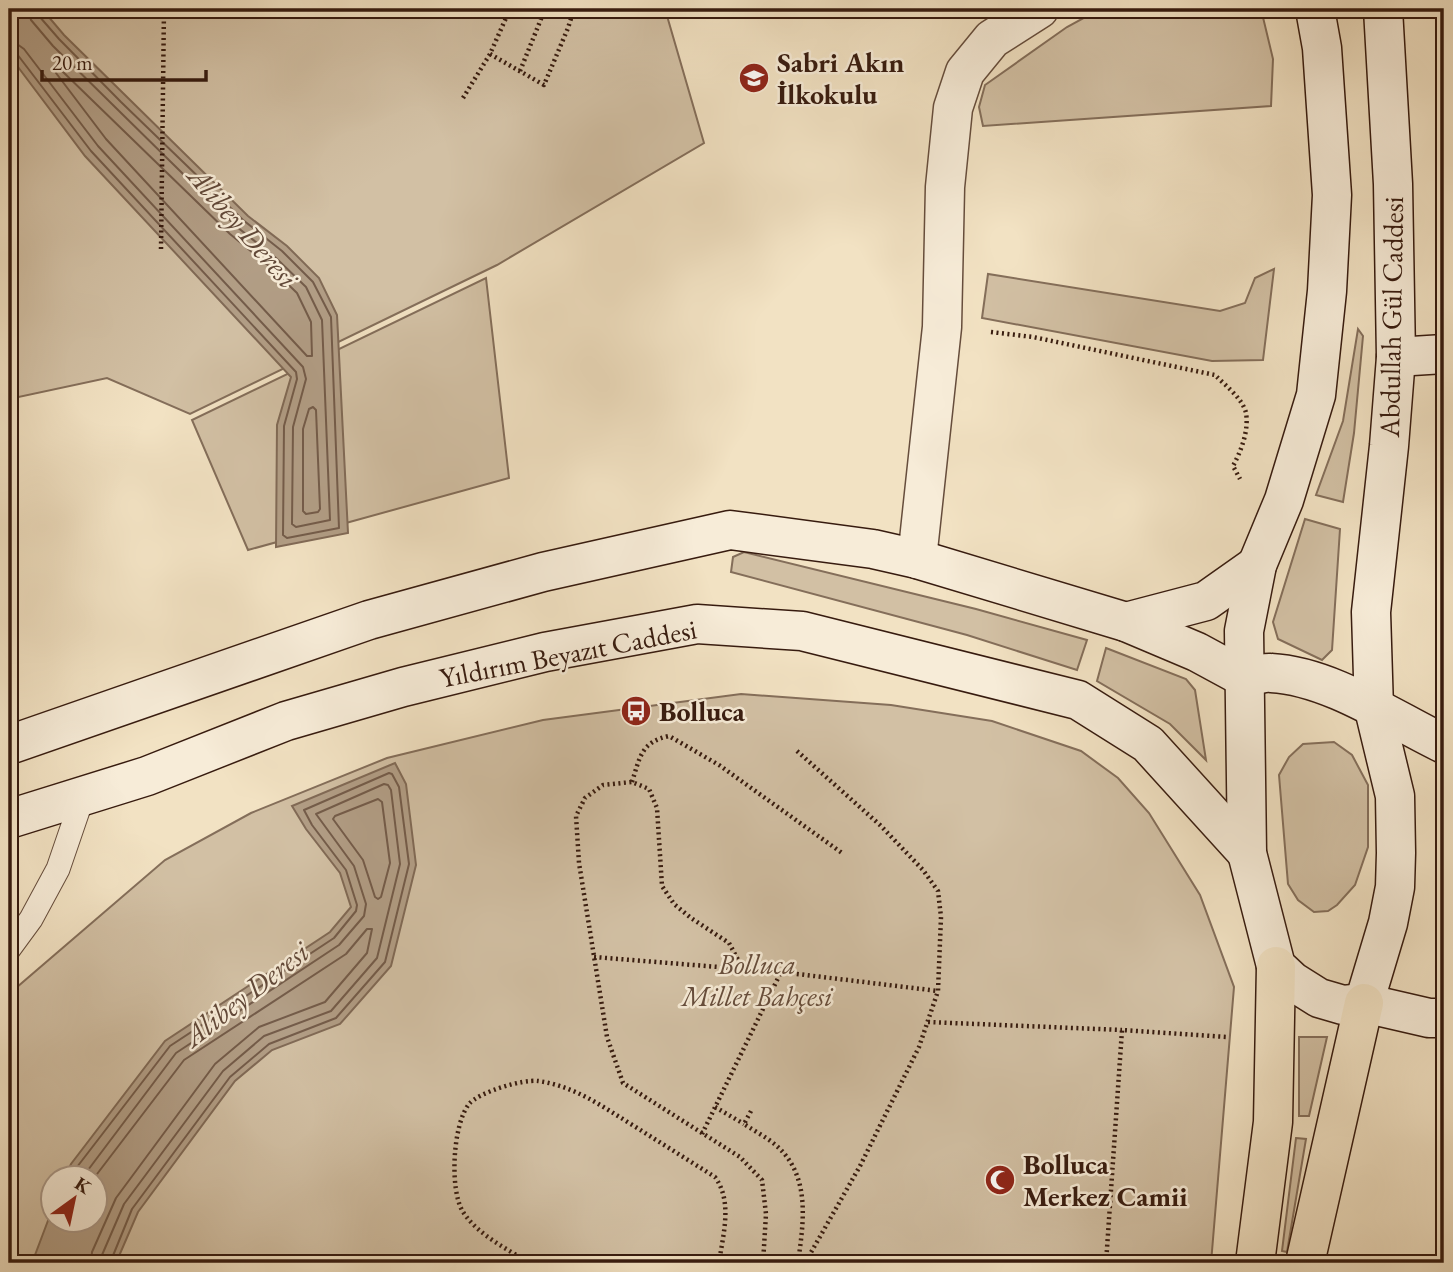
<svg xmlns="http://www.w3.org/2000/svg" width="1453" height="1272" viewBox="0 0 1453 1272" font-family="'EB Garamond',serif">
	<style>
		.green { fill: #d2c0a4; stroke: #846e5a; stroke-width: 2; fill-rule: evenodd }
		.water { fill: #b29e86; stroke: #816a56; stroke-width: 2 }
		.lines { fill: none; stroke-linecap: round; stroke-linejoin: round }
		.shore { stroke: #745c4a; stroke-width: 2 }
		.lane-casing { stroke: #664d3c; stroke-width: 25 }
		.street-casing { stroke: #664d3c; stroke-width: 41 }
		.secondary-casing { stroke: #371b0f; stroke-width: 41 }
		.primary-casing { stroke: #371b0f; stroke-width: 41 }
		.path { stroke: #371b0f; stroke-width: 4.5; stroke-dasharray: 2 3.5; stroke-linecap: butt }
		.lane { stroke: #f7ecd8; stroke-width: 23 }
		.street { stroke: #f7ecd8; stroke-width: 38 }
		.secondary { stroke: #f7ecd8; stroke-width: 38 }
		.primary { stroke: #f2e2c3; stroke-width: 38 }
		.labels { text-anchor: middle; stroke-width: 5; stroke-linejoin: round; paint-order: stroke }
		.poi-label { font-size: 28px; font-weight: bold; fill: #371b0f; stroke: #f7ecd8; text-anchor: start }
		.street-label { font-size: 28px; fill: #371b0f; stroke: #f7ecd8 }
		.park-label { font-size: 28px; font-style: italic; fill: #664d3c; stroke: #f7ecd8 }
		.water-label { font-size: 30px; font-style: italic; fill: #624939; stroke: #f7ecd8 }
	</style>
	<rect width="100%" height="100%" fill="#f2e2c3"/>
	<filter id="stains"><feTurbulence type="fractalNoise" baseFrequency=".00286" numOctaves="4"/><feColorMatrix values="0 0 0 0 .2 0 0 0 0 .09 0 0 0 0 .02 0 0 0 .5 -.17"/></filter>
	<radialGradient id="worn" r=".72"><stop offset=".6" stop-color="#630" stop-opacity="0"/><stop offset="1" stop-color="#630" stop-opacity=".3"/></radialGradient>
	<g class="green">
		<polygon points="9,9 665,9 704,143 497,265 190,414 107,378 14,398 9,395"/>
		<polygon points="1100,9 1261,9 1273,59 1271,106 983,126 979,107 985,85 1067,27"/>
		<polygon points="1274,269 1263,360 1212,361 982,318 988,274 1220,311 1245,303 1255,278"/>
		<polygon points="486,278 509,478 248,550 192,420"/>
		<polygon points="1358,329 1363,336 1354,433 1343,502 1316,495 1343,421"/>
		<polygon points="1305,519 1340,529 1332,650 1322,660 1278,639 1273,622"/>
		<polygon points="744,552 976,609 1087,640 1077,670 967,635 731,572 733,557"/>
		<polygon points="1106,648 1186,679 1195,690 1206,760 1170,724 1097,681"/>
		<path d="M 741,694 L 891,705 L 992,721 L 1081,751 L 1118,778 L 1149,813 L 1200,895 L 1234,987 L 1211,1263 L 9,1263 L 9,994 L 165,860 L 251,813 L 387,758 L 543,720 ZM 52,1178 L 94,1178 L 94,1220 L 52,1220 Z"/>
		<polygon points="1334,742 1352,755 1368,785 1368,847 1355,885 1337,905 1328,911 1314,912 1298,900 1288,884 1279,775 1289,757 1303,744"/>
		<polygon points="1299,1037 1327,1037 1309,1116 1299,1116"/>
		<polygon points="1296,1138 1306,1139 1287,1252 1282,1251"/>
	</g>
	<g class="water">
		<polygon points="9,9 42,9 64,35 248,216 287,246 319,278 337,315 348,533 276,547 277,425 291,377 85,156 9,55"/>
		<polygon points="395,763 406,784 416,865 391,966 340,1024 272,1050 235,1081 138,1212 116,1263 32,1263 52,1210 52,1220 94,1220 94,1178 65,1177 71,1164 165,1041 330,932 351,907 340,873 306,829 292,806"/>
	</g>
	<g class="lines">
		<g class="shore">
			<polyline points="9,42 17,44 24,49 98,146 303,367 306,379 293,427 292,524 296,527 330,520 322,320 306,287 276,258 237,227 53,46 31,20 28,9"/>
			<polyline points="9,51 17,54 91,151 296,372 297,379 284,426 283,535 287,538 339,528 331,317 313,282 282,251 243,220 121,102 59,39 39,16 37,9"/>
			<polygon points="59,68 230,234 269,266 297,293 311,322 312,356 307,356 106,139 56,73 56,70"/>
			<polygon points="313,407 316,410 320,509 318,512 306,514 303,511 303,429 309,409"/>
			<polygon points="378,799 382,802 390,863 381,897 378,899 375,897 363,860 333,819 335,816"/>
			<polyline points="73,1178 77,1167 170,1046 334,938 356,911 357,905 346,870 312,825 304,810 389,773 392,774 399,787 409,864 385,962 336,1018 269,1044 230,1077 132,1209 110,1263"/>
			<polyline points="82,1178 176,1053 339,945 364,916 366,904 354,866 316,814 384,784 388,785 391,790 400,864 377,958 331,1011 264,1036 223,1071 124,1204 102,1255 101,1263"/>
			<polyline points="91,1263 92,1252 116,1198 215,1064 259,1027 325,1002 367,953 372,929 367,929 346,954 184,1060 94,1178"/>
		</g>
		<g class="lane-casing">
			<polyline id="lane" points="9,949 31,919 58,869 83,796"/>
		</g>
		<g class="street-casing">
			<polyline id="street" points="917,559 942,327 945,187 953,108 965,72 992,39 1039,9"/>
		</g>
		<g class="secondary-casing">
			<g id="secondary">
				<polyline points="1315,9 1322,48 1332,195 1327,291 1316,395 1284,500 1257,565 1244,631 1247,853 1276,966 1292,981 1319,998 1343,1005 1364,1003 1429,1018 1444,1018"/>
				<polyline points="1396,357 1444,354"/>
				<polyline points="1126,622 1206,601 1257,565"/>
				<path d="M 9,745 L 369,620 L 543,572 L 730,530 L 873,549 L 917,559 L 1126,622 L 1197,652 L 1245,678 C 1253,676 1263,672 1271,673 C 1330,676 1392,719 1444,744"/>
				<polyline points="9,819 147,776 286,721 403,687 545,652 697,624 802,631 1078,700 1148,744 1247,853"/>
				<polyline points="1364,1003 1388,923 1395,887 1396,853 1395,796 1374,709 1371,612 1389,446 1396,357 1393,184 1383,9"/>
			</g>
		</g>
		<g class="primary-casing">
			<g id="primary">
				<polyline points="1255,1263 1273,1122 1276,966"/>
				<polyline points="1305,1263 1364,1003"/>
			</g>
		</g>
		<g class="path">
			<polyline points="490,54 544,85 568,28 574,9"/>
			<polyline points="520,71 541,19 542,9"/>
			<polyline points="463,98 490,54 510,9"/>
			<polyline points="161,249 164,9"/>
			<path d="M 991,332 L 1033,337 L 1215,375 C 1225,385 1243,399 1246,413 C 1249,431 1241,451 1233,466 L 1240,479"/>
			<polyline points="797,751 880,825 923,870 938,891 941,917 938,991 919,1047 860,1166 805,1263"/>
			<path d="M 632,782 C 640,757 641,742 669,736 L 719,765 L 842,853"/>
			<polyline points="594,957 781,972 938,991"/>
			<polyline points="743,969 729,943 691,918 674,904 662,886 657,808 649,789 632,782 603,785 585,798 576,816 579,863 607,1037 623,1083 740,1157 762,1180 766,1214 763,1263"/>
			<polyline points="1438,970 1444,940"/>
			<polyline points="928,1022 1122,1030"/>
			<polyline points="715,1107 744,1124"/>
			<path d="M 751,1111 L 744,1124 C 756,1132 770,1139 780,1149 C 811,1180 803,1225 798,1263"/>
			<polyline points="702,1134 781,972"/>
			<path d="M 530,1263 C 507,1249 478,1235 463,1212 C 449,1189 453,1124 469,1104 C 479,1092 523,1079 538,1081 C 575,1086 603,1107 634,1126 C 661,1143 688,1160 715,1177 C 733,1202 723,1234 719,1263"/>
			<polyline points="1106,1263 1122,1030 1227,1037"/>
		</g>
		<use href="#lane" class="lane"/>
		<use href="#street" class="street"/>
		<use href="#secondary" class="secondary"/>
		<use href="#primary" class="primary"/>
	</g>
	<defs>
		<g id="school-disc" transform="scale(1.575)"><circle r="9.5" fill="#8f2418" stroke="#f7ecd8"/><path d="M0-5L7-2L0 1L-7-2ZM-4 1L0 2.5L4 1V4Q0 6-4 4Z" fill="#fff"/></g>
		<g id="bus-disc" transform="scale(1.575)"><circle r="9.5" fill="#8f2418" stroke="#f7ecd8"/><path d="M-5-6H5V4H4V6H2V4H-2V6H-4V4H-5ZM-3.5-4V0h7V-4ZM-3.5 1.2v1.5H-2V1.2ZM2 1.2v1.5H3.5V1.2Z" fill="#fff"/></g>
		<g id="mosque-disc" transform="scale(1.575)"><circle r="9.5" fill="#8f2418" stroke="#f7ecd8"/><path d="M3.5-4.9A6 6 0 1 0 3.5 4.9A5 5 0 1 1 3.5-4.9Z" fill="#fff"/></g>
	</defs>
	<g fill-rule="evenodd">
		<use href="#school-disc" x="754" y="78"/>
		<use href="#bus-disc" x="636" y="711"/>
		<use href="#mosque-disc" x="1000" y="1180"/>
	</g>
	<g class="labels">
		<g class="poi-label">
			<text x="777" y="72">Sabri Akın<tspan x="777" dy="32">İlkokulu</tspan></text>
			<text x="659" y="721">Bolluca</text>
			<text x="1023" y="1174">Bolluca<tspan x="1023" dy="32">Merkez Camii</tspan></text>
		</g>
		<g class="street-label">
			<text transform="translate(1391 317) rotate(-89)" y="10">Abdullah Gül Caddesi</text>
			<text transform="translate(568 653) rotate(-11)" y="10">Yıldırım Beyazıt Caddesi</text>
		</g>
		<g class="park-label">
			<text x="757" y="974">Bolluca<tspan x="757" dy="32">Millet Bahçesi</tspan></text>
		</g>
		<g class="water-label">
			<text transform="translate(243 227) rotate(49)" y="10">Alibey Deresi</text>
			<text transform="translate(246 994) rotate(-38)" y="10">Alibey Deresi</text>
		</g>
	</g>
	<rect width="1453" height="1272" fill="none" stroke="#f2e2c3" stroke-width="35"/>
	<rect x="10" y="10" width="1432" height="1251" fill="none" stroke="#371b0f" stroke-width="3.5"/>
	<rect x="18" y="18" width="1418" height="1237" fill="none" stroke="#371b0f" stroke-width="2"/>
	<g transform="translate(74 1199) rotate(33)"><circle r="33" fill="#f7ecd8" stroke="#aa9888" stroke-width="2"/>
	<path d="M0-5L12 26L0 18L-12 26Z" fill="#8f2418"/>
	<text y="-10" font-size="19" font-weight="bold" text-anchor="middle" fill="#371b0f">K</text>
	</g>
	<path d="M42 70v10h164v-10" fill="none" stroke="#371b0f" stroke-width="3.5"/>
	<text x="52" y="70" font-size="21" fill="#371b0f" stroke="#f7ecd8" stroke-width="5" paint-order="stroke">20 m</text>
	<rect width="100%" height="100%" filter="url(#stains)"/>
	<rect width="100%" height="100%" fill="url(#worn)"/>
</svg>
